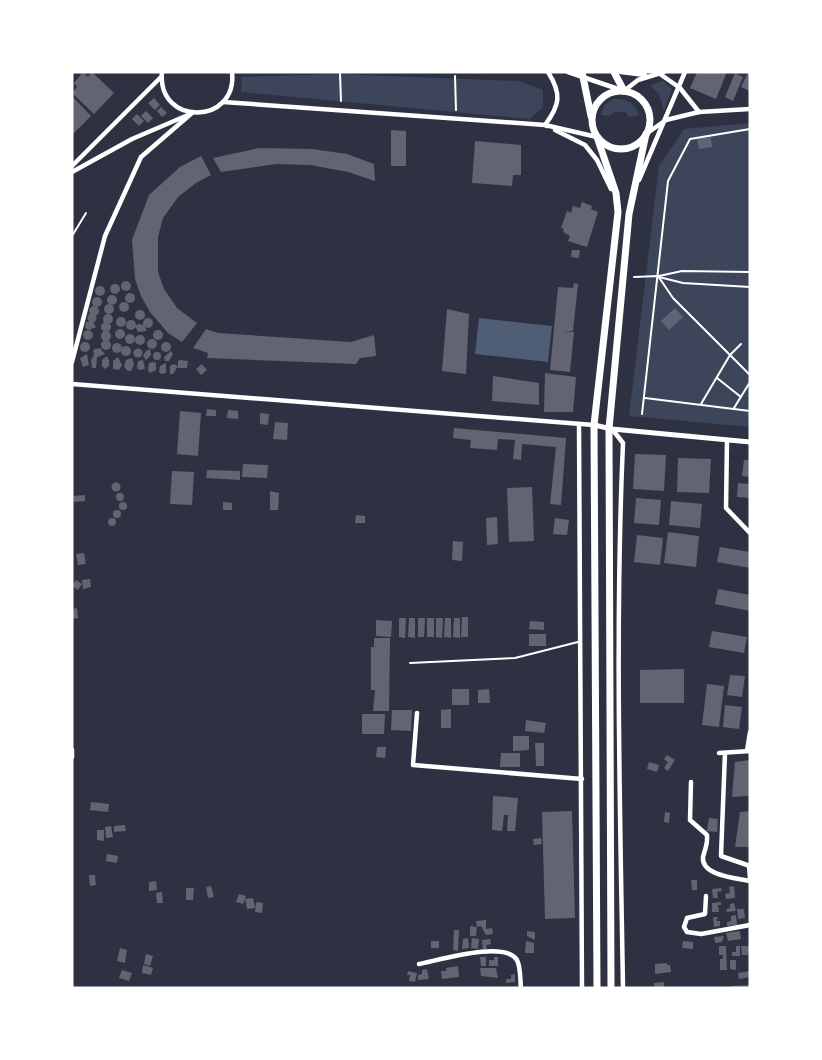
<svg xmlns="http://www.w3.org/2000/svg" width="822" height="1060" viewBox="0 0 822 1060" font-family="'DejaVu Sans',sans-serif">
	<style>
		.green { fill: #3c4559 }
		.water { fill: #4f5d75 }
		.building { fill: #626471 }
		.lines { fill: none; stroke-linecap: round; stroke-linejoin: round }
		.path { stroke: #fff; stroke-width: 2 }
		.service { stroke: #fff; stroke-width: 2 }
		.minor { stroke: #fff; stroke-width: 4.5 }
		.tertiary { stroke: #fff; stroke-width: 5 }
		.primary { stroke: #fff; stroke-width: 7 }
	</style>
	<rect width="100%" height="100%" fill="#2d3142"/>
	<g class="green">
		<polygon points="337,74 519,81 543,90 543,107 530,119 241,92 242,77"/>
		<polygon points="663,81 672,89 664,111 659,94 650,85"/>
		<path d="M 613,99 C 626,99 634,101 639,115 L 629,117 L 625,112 L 614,112 L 609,116 L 601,115 L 604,106 Z"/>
		<polygon points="750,123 750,427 629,416 659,166 684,129"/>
	</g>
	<polygon class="water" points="479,318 552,326 548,362 475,354"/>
	<g class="building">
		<polygon points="83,72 88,77 92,72 114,93 94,114 72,93 77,87 74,83"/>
		<polygon points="697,72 727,72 716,99 690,88"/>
		<polygon points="748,72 750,72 750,91 741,87"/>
		<polygon points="735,73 743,77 733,101 725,97"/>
		<polygon points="72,96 91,116 72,135"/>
		<polygon points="154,98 160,105 155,110 148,103"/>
		<polygon points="161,107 167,113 162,117 157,111"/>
		<polygon points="146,111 153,118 148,123 141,116"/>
		<polygon points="137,114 144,121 139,126 132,119"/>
		<polygon points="391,130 406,131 406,166 391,166"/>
		<polygon points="711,137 712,147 699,149 697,139"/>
		<polygon points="475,141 521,145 521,175 513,175 512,186 472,183"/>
		<polygon points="259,148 312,149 347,154 374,164 375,181 348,172 310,165 276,164 221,172 213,158"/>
		<polygon points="201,156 211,175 196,183 178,197 163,218 158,237 158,272 164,289 177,308 197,323 182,342 168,333 150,312 141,296 135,279 132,240 149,195 180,167"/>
		<polygon points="582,202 592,206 591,209 598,212 587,247 568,241 570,236 563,232 564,229 561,228 567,211 571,213 573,206 580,208"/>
		<polygon points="572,250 580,250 579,258 571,257"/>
		<circle cx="126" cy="286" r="5"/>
		<polygon points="574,283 578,284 573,331 562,331 574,332 570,372 550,370 558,287 573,288"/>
		<circle cx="115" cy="289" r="5"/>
		<circle cx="100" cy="291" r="5"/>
		<circle cx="130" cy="298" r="5"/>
		<circle cx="112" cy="300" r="5"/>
		<circle cx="97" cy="302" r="5"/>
		<circle cx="124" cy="307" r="5"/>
		<circle cx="109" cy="309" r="5"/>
		<circle cx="94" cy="311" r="5"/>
		<polygon points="675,308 683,317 669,330 661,321"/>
		<polygon points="447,309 469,314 466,374 442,371"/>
		<circle cx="140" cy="315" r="5"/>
		<circle cx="92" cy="318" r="4.5"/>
		<circle cx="108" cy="319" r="5"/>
		<circle cx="121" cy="322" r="5"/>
		<circle cx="148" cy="323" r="5"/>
		<circle cx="131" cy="325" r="5"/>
		<polygon points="86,322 93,322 96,327 89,330 85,328"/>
		<circle cx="106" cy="327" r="5"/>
		<polygon points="138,324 144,325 147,331 138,332 135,326"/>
		<polygon points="206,329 218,333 351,342 374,335 376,356 360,358 356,364 207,358 208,353 193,348"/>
		<circle cx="120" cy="334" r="5"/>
		<circle cx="88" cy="335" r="5"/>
		<circle cx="158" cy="335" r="5"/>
		<circle cx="106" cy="336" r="5"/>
		<circle cx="130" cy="339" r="5"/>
		<circle cx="140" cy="340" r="5"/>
		<circle cx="152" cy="344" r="5"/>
		<circle cx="106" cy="345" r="5"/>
		<circle cx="85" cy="347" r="5"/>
		<circle cx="166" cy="347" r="5"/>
		<circle cx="117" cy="348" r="5"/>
		<circle cx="126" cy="351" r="5"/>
		<polygon points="100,348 105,354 97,357 96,368 92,368 91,360 94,355 93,351 95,349"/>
		<circle cx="138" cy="353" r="4.5"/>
		<polygon points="150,349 151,355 146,360 143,356 146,351"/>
		<polygon points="171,351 173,354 169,361 165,361 164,357"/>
		<circle cx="157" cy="356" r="4"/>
		<polygon points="87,354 89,365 83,367 80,358"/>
		<polygon points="107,356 109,361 109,366 105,369 102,366 102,360"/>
		<polygon points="118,357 122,365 119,370 113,369 113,361"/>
		<polygon points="132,358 134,364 131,371 128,371 124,367 126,360"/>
		<polygon points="143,360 145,369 139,370 137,368 138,361"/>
		<polygon points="180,360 188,361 187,368 178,368 178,361"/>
		<polygon points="153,362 156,363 156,370 150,373 148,370 149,363"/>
		<polygon points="166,363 166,373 161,374 159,372 160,366"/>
		<polygon points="174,364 178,366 173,374 170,374 170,366"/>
		<polygon points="202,364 207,370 201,375 196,369"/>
		<polygon points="545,373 576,377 573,412 544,412"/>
		<polygon points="493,376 539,383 539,405 492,401"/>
		<polygon points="207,409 216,410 216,416 206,416"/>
		<polygon points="228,410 238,411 238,419 227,418"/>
		<polygon points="180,411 201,413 198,456 177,454"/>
		<polygon points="260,413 269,414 268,425 260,424"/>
		<polygon points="275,422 288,423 287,440 273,439"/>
		<polygon points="454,428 566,438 561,505 550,504 556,447 522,444 521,460 513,459 515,440 498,439 497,450 470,448 471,440 453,438"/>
		<polygon points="635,454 666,455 664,491 633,489"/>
		<polygon points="678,458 711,459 709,493 677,492"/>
		<polygon points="744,460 750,460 750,477 742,476"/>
		<polygon points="243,464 268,465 267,478 242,477"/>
		<polygon points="207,470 240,471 240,480 206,478"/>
		<polygon points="172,471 194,472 192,505 170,504"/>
		<circle cx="116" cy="487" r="4.5"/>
		<polygon points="738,483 750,484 750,498 737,497"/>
		<polygon points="532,487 534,541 509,542 507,488"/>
		<polygon points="270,491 279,493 278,510 270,510"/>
		<circle cx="120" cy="497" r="4"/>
		<polygon points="85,495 85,501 74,502 73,496"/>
		<polygon points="636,498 661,500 659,525 634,523"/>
		<polygon points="671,501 702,504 700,528 669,525"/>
		<circle cx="123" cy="506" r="4"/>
		<polygon points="223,502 232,503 232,510 223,510"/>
		<circle cx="117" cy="514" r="4"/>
		<polygon points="356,515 365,516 365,523 355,523"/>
		<polygon points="497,517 498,544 487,545 486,518"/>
		<circle cx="112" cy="522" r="4"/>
		<polygon points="555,518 569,520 567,535 553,534"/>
		<polygon points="668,532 699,536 696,567 664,563"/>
		<polygon points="637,535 663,538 660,565 634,562"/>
		<polygon points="453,541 463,542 462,561 452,560"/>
		<polygon points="720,547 750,552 750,568 717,562"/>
		<polygon points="84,553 86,564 78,565 76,554"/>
		<polygon points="90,579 91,587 83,589 82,580"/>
		<polygon points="76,580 82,584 78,590 72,586"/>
		<polygon points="718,589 750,595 750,611 715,604"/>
		<polygon points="77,608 78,618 72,619 72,609"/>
		<polygon points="462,617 468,617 468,637 461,637"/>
		<polygon points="399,618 406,618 405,638 399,637"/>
		<polygon points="409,618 415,618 415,638 408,637"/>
		<polygon points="418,618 425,618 424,637 418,637"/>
		<rect x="427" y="618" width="7" height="19"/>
		<polygon points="436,618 443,618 442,638 436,637"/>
		<polygon points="445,618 451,618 451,638 444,637"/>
		<polygon points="454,618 460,618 460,638 453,637"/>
		<polygon points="376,620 392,621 391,637 376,636"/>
		<polygon points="530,621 544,622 544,630 529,629"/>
		<polygon points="712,631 747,637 744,653 709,647"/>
		<rect x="529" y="634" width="17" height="12"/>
		<polygon points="374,638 390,638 389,711 373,711 375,690 371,690 371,647 374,647"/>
		<polygon points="684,669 684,703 640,703 640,670"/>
		<polygon points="730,675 745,676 742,697 727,695"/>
		<polygon points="707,684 724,686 719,727 702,725"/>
		<rect x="452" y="689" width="17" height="16"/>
		<polygon points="489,689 490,703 478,703 478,690"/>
		<polygon points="725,705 742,707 739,729 723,727"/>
		<polygon points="451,709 451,728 441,728 441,710"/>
		<polygon points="392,710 412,710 411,731 391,730"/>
		<polygon points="362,714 385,714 384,734 362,734"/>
		<polygon points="526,720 546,723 544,733 525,731"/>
		<polygon points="513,736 529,736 529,750 513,751"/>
		<polygon points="535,743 544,743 544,766 536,766"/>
		<polygon points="377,747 386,747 385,758 376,757"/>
		<polygon points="501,753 520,753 520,767 500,767"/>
		<polygon points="667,755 675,760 668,771 664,768 668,762 664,759"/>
		<polygon points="750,760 750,796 732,797 735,762"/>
		<polygon points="649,762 659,765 657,772 647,769"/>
		<polygon points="493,796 518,798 515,831 507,831 508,815 504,815 502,831 492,830"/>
		<polygon points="91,802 109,804 108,812 90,810"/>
		<polygon points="572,811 575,918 545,919 542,812"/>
		<polygon points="750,811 750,847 735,847 740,812"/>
		<polygon points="665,812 670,813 669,823 664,822"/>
		<polygon points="709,818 718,819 717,832 707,831"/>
		<polygon points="125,825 126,831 114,832 114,826"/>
		<polygon points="111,826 113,837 106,838 105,827"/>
		<polygon points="97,830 104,830 104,841 97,840"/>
		<polygon points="541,838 542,844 534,845 533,839"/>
		<polygon points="107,854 118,856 117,863 106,861"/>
		<polygon points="89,875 95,875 96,885 90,886"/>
		<polygon points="691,880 697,880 697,890 692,890"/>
		<polygon points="156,881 157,890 149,891 149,882"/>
		<polygon points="211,886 214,897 208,898 206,887"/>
		<polygon points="734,886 735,898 726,899 725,894 730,893 729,887"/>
		<polygon points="186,888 194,888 193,900 186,900"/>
		<polygon points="721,888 722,891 717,892 718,898 713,898 712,889"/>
		<polygon points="162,892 163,903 157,903 156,893"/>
		<polygon points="239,894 246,896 245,899 253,898 255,908 247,909 245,899 243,904 236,902"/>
		<polygon points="256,902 263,903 262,913 255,912"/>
		<polygon points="721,902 721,905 718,905 719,912 712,912 712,903"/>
		<polygon points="734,903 736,911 727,912 726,909 730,908 730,904"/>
		<polygon points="737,909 744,909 745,918 738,919"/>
		<polygon points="736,915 737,925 727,926 727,922 731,921 731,916"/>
		<polygon points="713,917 718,917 716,921 720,921 720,926 714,927"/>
		<polygon points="486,920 486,929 492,928 493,934 486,935 481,926 477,927 476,921"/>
		<polygon points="470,926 477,927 476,936 470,936"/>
		<polygon points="454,930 459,930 458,951 453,950"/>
		<polygon points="527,931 535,932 535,940 527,936"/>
		<polygon points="740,931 741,939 728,941 726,933"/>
		<polygon points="724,936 722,942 715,943 714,937"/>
		<polygon points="468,938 469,948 462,949 463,939"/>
		<polygon points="472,938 479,939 478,949 471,948"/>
		<polygon points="490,939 491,944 486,945 487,949 483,949 482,940"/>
		<rect x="431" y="941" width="8" height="7"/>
		<polygon points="526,941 534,943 534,953 525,953"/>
		<polygon points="683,941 693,942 693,949 682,948"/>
		<polygon points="719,946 726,946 727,970 720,970 720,959 723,959 723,955 719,955"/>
		<polygon points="736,946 740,946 740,956 732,956 732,952 736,952"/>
		<polygon points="741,946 750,946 748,955 742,955"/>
		<polygon points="120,948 127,950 125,963 117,961"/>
		<polygon points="146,954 153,956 150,966 144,964"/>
		<polygon points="480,957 486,957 486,966 481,966"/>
		<polygon points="494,957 498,957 498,966 489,966 489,960 494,960"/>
		<polygon points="730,960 736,960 736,970 730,969"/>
		<polygon points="667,963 667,965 670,965 671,972 655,974 655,964"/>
		<polygon points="143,965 153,968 151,975 142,973"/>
		<polygon points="458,966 459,977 442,979 441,971 446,971 446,968"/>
		<polygon points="480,968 496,968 498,978 481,976"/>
		<polygon points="427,969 429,979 418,980 418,975 422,974 422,970"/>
		<polygon points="122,970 132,973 129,981 119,978"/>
		<polygon points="408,971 417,973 415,982 409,981 410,975 407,975"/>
		<polygon points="750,971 750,977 739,979 738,973"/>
		<polygon points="515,974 515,982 506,983 506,979 511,979 511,975"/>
		<polygon points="664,982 664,988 654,988 654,983"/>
		<polygon points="750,985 750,988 732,988 731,986"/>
	</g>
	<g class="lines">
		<g class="path">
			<polyline points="340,74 341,101"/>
			<polyline points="455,76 456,110"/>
			<polyline points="72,236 86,213"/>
			<polyline points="659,276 682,271 750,272"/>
			<polyline points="634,277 658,276 673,298 750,375"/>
			<polyline points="659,277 683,283 750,287"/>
			<polyline points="717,378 741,397"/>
			<polyline points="645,398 750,411"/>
			<polyline points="701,404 730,355 741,344"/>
			<polyline points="734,408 750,382"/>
			<polyline points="642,414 668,181 690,139 750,129"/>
		</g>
		<polyline class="service" points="410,663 515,658 578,642"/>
		<g class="minor">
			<path d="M 162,72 C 157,127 238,125 232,72"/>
			<polyline points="568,72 624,91 638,80 664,72"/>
			<polyline points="621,72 645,75"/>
			<polyline points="660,74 680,88 699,112"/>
			<polyline points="223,102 545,125 597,137"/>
			<path d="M 547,126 L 545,125 C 560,105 562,94 548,72"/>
			<polyline points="555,130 585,145 597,160 611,189"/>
			<polyline points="646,134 666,120 699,112 750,109"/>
			<polyline points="72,166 161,77"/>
			<polyline points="72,172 132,139 188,115"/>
			<polyline points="639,180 685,72"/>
			<polyline points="72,362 105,236 141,157 192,113"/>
			<polyline points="72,384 594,425"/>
			<polyline points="579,424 582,988"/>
			<path d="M 612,429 L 623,443 C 615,624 620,807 623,988"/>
			<polyline points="727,440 726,508 750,533"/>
			<polyline points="417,713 413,765 582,779"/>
			<polyline points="72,750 72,757"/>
			<polyline points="747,751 750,732"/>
			<polyline points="719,753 750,751"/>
			<polyline points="725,753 721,856 750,866"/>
			<path d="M 691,782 L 690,820 L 707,835 C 708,844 705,849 703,857 C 701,876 737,878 750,881"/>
			<polyline points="749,865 750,879"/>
			<polyline points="706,896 705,914 687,918 684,927 687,932 701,934 750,925"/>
			<path d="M 419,964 C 440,960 505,940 517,960 C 521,968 520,980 521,988"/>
		</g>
		<polyline class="tertiary" points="594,425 612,429 750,442"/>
		<g class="primary">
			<polyline points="582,72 591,116"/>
			<polyline points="614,72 624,91"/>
			<circle cx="621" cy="120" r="29"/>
			<polyline points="597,137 616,193 618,212 594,425 597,988"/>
			<polyline points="611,988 609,429 629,214 646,134"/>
		</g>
	</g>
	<rect width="822" height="1060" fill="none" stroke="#ffffff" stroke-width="147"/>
</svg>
